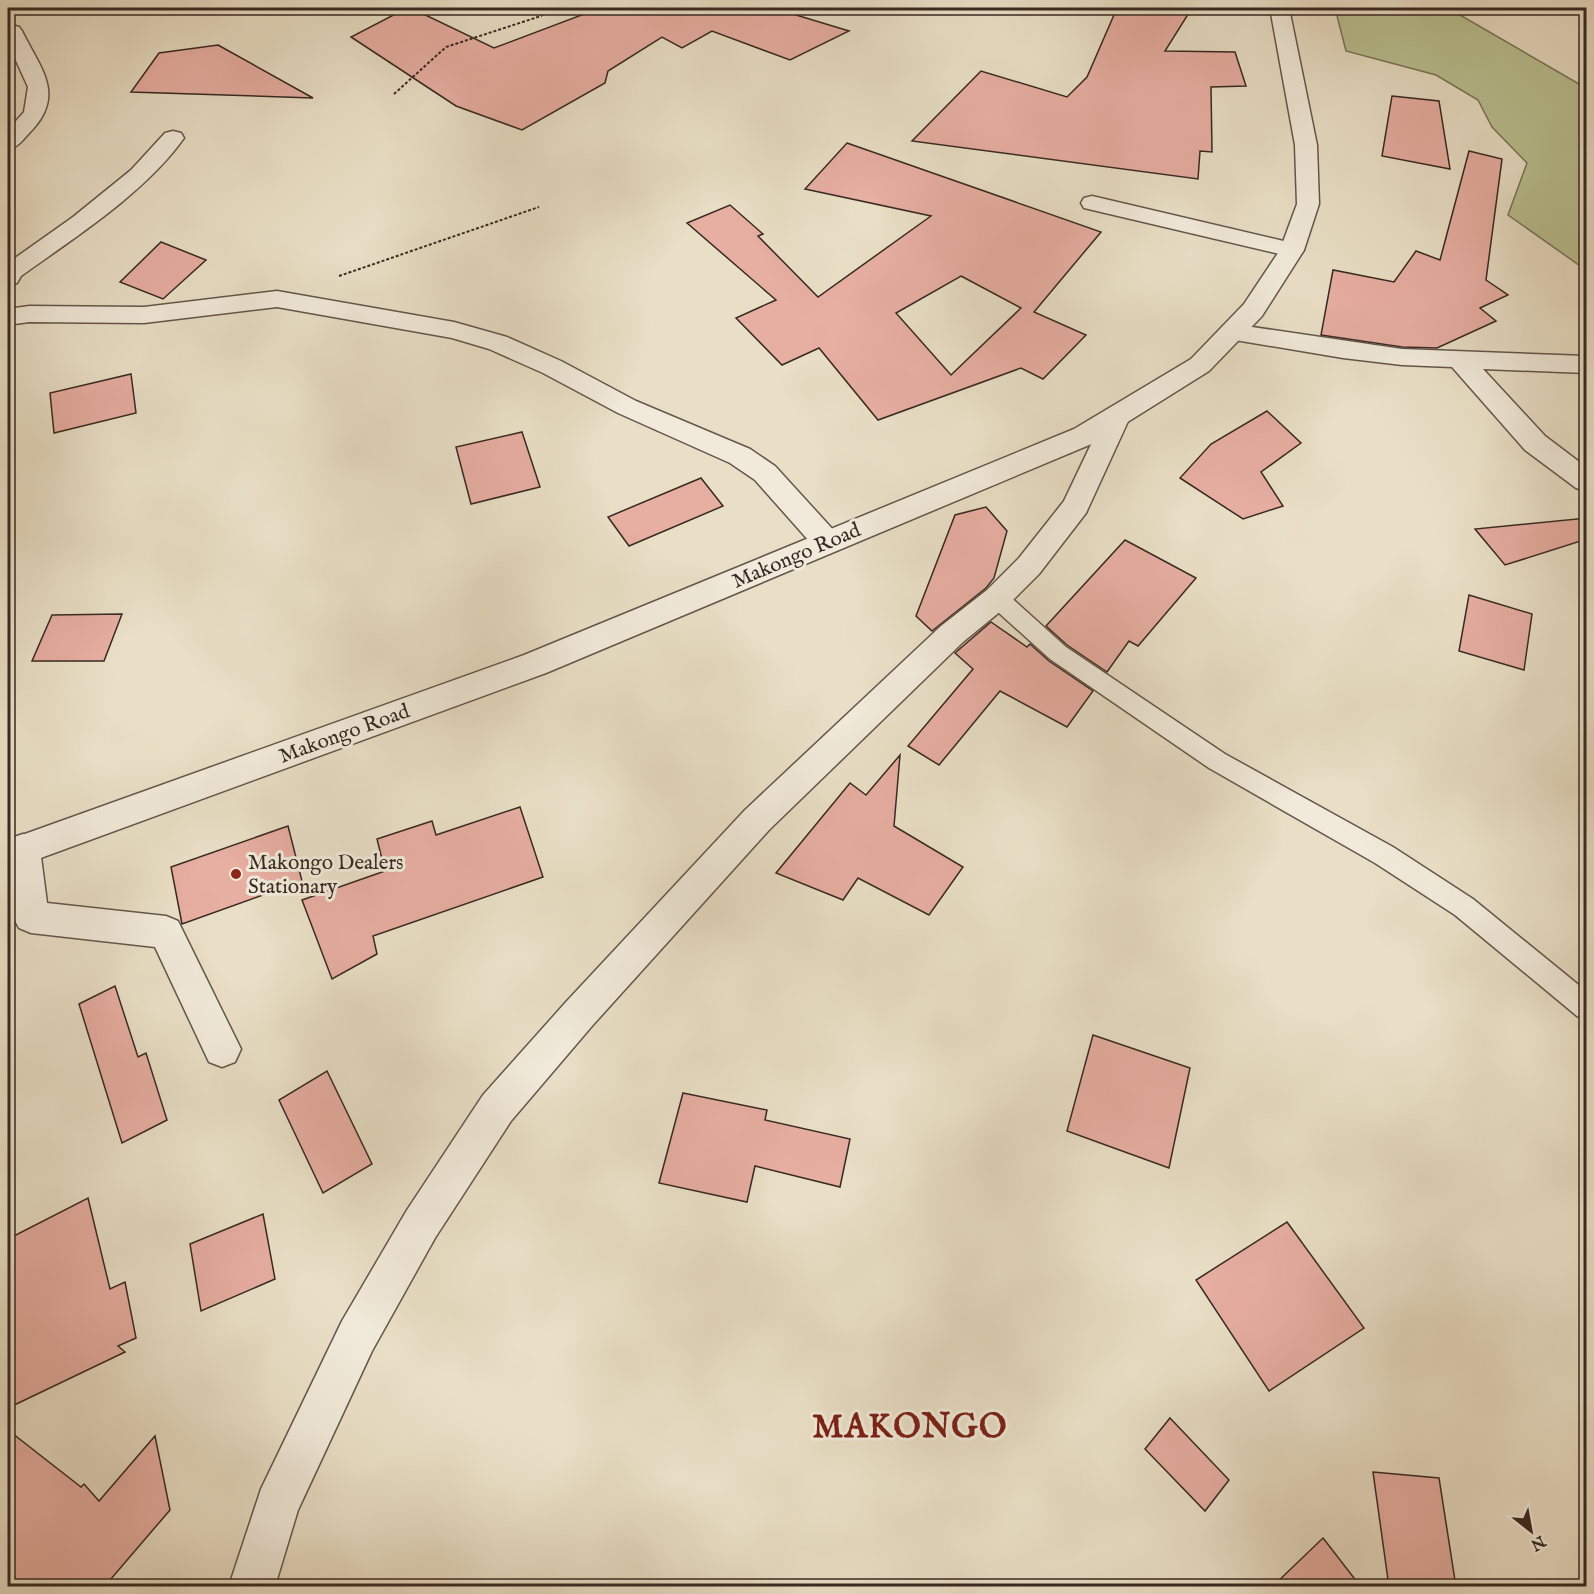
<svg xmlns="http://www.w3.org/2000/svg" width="1594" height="1594" viewBox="0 0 1594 1594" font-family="'IM FELL English',serif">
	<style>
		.green { fill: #bac192; stroke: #78755a; stroke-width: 1.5 }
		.building { fill: #e7aea2; stroke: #372923; stroke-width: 1.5; fill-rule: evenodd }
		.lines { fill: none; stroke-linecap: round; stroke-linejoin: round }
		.service-casing { stroke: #64564c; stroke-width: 3 }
		.minor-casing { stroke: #64564c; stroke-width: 3 }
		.tertiary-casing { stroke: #64564c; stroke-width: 3 }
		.path { stroke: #372923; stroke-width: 2; stroke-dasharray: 3 2; stroke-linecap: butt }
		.service { fill: #f1eada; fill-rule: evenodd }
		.minor { fill: #f1eada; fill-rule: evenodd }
		.tertiary { fill: #f1eada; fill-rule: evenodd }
		.poi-dot { fill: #8f2418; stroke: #f1eada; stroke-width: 2 }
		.labels { text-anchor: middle; stroke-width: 6; stroke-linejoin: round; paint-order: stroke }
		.street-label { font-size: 21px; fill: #372923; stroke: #f1eada }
		.poi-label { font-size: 21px; fill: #372923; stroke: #f1eada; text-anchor: start }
		.near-district-label { font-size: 33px; font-weight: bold; letter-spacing: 1.5px; fill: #7a1f14; stroke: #f1eada }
	</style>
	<rect width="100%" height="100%" fill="#e9dfc6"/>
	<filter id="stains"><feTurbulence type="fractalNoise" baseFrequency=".00333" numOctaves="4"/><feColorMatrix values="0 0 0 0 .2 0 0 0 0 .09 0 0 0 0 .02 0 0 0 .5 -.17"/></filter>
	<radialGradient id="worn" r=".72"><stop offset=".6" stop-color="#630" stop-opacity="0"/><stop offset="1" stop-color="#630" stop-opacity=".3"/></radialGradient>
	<polygon class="green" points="1335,8 1448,8 1586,88 1586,270 1508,215 1527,163 1492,127 1478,100 1436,75 1346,51"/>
	<g class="building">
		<polygon points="600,8 773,8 849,31 790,60 712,31 682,48 662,37 608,71 605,83 522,130 456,106 351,37 405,9 413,9 494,48"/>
		<polygon points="1117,8 1192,8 1165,51 1235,52 1246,86 1211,87 1212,152 1200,151 1198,179 912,141 981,71 1067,97 1087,77"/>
		<polygon points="218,45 313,98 131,92 159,53"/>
		<polygon points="1392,96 1439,101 1450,169 1382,156"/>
		<path d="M 847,143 L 1101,232 L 1034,312 L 1086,335 L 1043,379 L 1021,368 L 878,420 L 819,348 L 782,365 L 736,318 L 776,300 L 687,223 L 730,205 L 763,234 L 758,236 L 818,297 L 931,216 L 805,189 ZM 961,276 L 1021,308 L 951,375 L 896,313 Z"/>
		<polygon points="1469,151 1502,159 1486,280 1508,295 1480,308 1496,321 1437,348 1402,347 1321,335 1333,270 1394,282 1416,251 1440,260"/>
		<polygon points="161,242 206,260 163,299 120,282"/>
		<polygon points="131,374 136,413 54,433 50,393"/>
		<polygon points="1267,411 1301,443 1261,472 1283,506 1243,519 1180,478 1211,444"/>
		<polygon points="522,432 540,487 471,504 456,447"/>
		<polygon points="701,478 723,506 629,546 608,517"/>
		<polygon points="986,507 1007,531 994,578 986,588 932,631 916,616 955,515"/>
		<polygon points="1587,518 1587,539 1505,565 1475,529"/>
		<polygon points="1125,540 1196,578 1138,646 1129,641 1107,672 1067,645 1046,626"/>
		<polygon points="1469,595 1532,614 1524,670 1459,651"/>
		<polygon points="122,614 104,661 32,661 52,615"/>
		<polygon points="991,622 1027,647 1030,644 1049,661 1093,691 1067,727 1000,691 939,765 908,746 973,669 955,653"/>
		<polygon points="900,755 894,826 963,867 929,915 858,878 843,900 776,873 850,783 866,795"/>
		<polygon points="520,807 543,877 373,936 377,954 332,979 302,900 385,871 377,839 432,821 436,835"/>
		<polygon points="288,826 302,881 182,924 171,867"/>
		<polygon points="115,986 138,1057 146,1053 167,1120 122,1143 79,1004"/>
		<polygon points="1093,1035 1190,1068 1169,1168 1067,1131"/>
		<polygon points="327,1071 372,1164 323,1193 279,1100"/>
		<polygon points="683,1093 767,1110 765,1120 850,1139 840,1187 755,1166 747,1202 659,1183"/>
		<polygon points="88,1198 110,1289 125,1282 136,1338 118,1346 125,1352 8,1408 8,1239"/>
		<polygon points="263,1214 275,1279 201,1311 190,1244"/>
		<polygon points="1287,1222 1364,1328 1269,1391 1196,1280"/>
		<polygon points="1170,1418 1229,1480 1205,1511 1145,1449"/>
		<polygon points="8,1430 81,1487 84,1484 99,1501 155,1436 170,1510 104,1587 8,1587"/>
		<polygon points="1373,1472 1439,1478 1456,1587 1389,1587"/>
		<polygon points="1323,1538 1361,1587 1272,1587"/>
	</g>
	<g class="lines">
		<g class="service-casing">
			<polygon id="service" points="997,590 1005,592 1066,647 1225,754 1393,847 1473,899 1586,991 1586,1019 1577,1016 1455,915 1375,863 1209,768 1050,659 989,604 986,598 989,592"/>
		</g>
		<g class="minor-casing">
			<g id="minor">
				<path d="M 12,25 L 19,27 L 22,31 C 40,68 65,93 33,129 C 25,137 19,147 8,150 L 8,130 L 24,112 L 28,87 L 8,43 L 8,26 Z"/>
				<path d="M 173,131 L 181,133 L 184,138 C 146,192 74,238 21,276 L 17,283 L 8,285 L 8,263 L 73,217 L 131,170 L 165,133 Z"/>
				<polygon points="1092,196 1292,243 1300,245 1304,250 1300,255 1292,257 1084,208 1081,203 1084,198"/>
				<polygon points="277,291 454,322 507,337 561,361 636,401 750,449 775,466 837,534 841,542 837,550 827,553 817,550 755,480 730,463 618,413 543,373 489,349 452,338 277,307 144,323 29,322 8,325 8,309 29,306 144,307"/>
				<polygon points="1232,324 1402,349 1586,356 1586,373 1483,369 1545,436 1586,467 1586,491 1576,488 1525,450 1452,367 1402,365 1343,358 1223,338 1219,332 1223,326"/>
				<polygon points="1117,408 1126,411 1130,417 1086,513 1039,574 1007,606 963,642 769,830 592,1026 511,1121 435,1238 372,1351 298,1510 275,1586 229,1586 261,1489 342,1321 407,1210 483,1095 566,1002 745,810 941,626 987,590 1019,558 1064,501 1104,417 1108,411"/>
				<polygon points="23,834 35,838 40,849 47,903 166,916 178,921 241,1049 235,1062 222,1067 209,1062 155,947 31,933 19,928 13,917 8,846 11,838"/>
			</g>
		</g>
		<g class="tertiary-casing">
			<polygon id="tertiary" points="1270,8 1289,8 1317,145 1319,204 1304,250 1262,316 1209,371 1094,443 546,673 8,870 8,840 524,655 1074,429 1191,359 1244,304 1280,250 1297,204 1295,145"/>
		</g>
		<g class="path">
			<polyline points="394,94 446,47 541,16 549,8"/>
			<polyline points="339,276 539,207"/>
		</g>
		<use href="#service" class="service"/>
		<use href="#minor" class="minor"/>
		<use href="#tertiary" class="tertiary"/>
	</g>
	<circle class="poi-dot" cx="236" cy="874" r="6"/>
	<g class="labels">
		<g class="street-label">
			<text transform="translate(796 555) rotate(-23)" y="7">Makongo Road</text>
			<text transform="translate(344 733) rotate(-20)" y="7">Makongo Road</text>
		</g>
		<g class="poi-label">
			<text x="248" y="869">Makongo Dealers<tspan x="248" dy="24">Stationary</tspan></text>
		</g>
		<g class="near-district-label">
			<text x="910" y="1437">MAKONGO</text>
		</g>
	</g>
	<rect width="1594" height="1594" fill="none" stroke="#e9dfc6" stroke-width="30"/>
	<rect x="9" y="9" width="1576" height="1576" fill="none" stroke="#372923" stroke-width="3"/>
	<rect x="15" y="15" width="1564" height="1564" fill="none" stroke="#372923" stroke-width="1.5"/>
	<g transform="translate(1531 1531) rotate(149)" stroke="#f1eada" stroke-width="4.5" paint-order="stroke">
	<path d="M0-4.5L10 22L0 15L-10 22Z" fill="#372923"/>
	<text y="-9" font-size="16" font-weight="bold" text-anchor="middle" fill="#372923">N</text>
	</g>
	<rect width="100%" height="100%" filter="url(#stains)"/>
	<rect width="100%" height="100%" fill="url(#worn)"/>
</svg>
